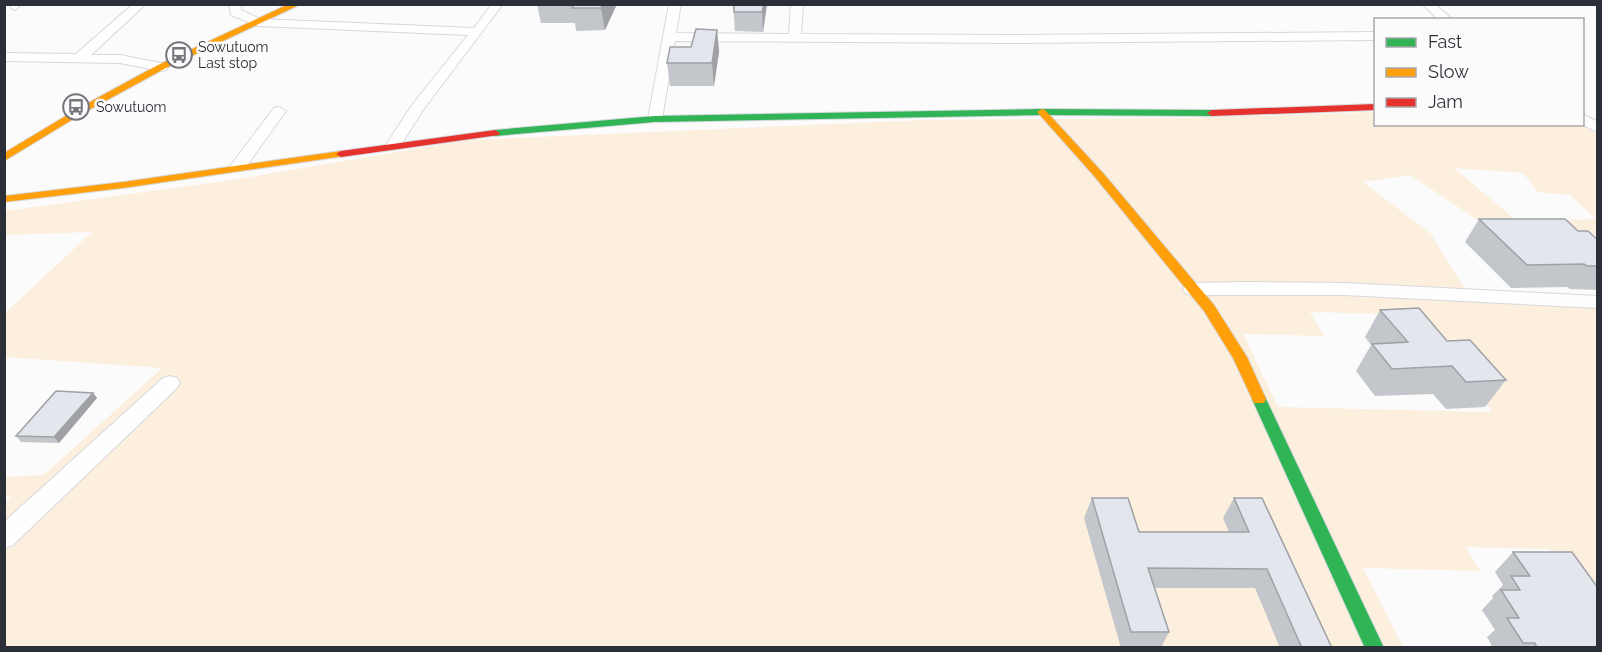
<svg xmlns="http://www.w3.org/2000/svg" width="1602" height="652" viewBox="0 0 1602 652" font-family="Raleway,sans-serif">
	<style>
		.green { fill: #fdefde; fill-rule: evenodd }
		.lines { fill: none; stroke-linecap: round; stroke-linejoin: round }
		.street-casing { stroke: #d6d8dc; stroke-width: 2 }
		.fast-casing { stroke: #d6d8dc; stroke-width: 2 }
		.slow-casing { stroke: #d6d8dc; stroke-width: 2 }
		.jam-casing { stroke: #d6d8dc; stroke-width: 2 }
		.street { fill: #fefefe; fill-rule: evenodd }
		.fast { fill: #30b455; fill-rule: evenodd }
		.slow { fill: #ff9f0a; fill-rule: evenodd }
		.jam { fill: #e5322d; fill-rule: evenodd }
		.wall { fill: #c3c6cb }
		.shaded-wall { fill: #9fa1a5 }
		.building { fill: #e3e6ec; stroke: #9fa1a5; stroke-width: 1.5 }
		.labels { text-anchor: middle; stroke-width: 5; stroke-linejoin: round; paint-order: stroke }
		.far-poi-label { font-size: 14px; fill: #2b2f38; stroke: #fbfbfb; text-anchor: start }
	</style>
	<rect width="100%" height="100%" fill="#fbfbfb"/>
	<path class="green" d="M 1375,112 L 1376,124 L 1582,124 L 1583,122 L 1597,133 L 1597,234 L 1576,232 L 1564,220 L 1596,219 L 1570,195 L 1538,192 L 1523,173 L 1454,168 L 1517,221 L 1479,221 L 1410,175 L 1363,182 L 1431,234 L 1466,291 L 1597,295 L 1597,607 L 1589,607 L 1549,549 L 1466,547 L 1480,571 L 1363,568 L 1403,647 L 5,647 L 4,504 L 11,497 L 5,496 L 5,477 L 44,475 L 162,368 L 5,357 L 5,313 L 92,232 L 5,235 L 5,211 L 232,180 L 469,140 L 924,120 L 1184,118 ZM 1310,312 L 1393,314 L 1456,363 L 1492,412 L 1278,407 L 1243,334 L 1324,336 Z"/>
	<g class="lines">
		<g class="street-casing">
			<g id="street">
				<polygon points="10,4 22,4 15,10 11,8"/>
				<polygon points="133,4 146,4 91,55 120,55 161,63 166,64 168,67 166,70 161,71 120,63 4,61 4,53 76,54"/>
				<polygon points="229,4 241,4 241,10 260,19 474,28 492,4 503,4 423,110 399,148 394,150 386,145 412,105 468,35 258,26 231,15"/>
				<polygon points="669,4 681,4 676,33 789,34 791,4 803,4 801,34 1013,35 1376,32 1376,40 1013,43 675,41 662,119 655,123 648,119"/>
				<polygon points="1422,4 1435,4 1453,20 1439,20"/>
				<polygon points="279,107 286,111 243,171 231,171 229,168 231,165 274,108"/>
				<polygon points="1582,114 1598,122 1598,133 1582,124"/>
				<polygon points="1243,282 1344,283 1598,296 1598,308 1344,295 1192,295 1185,293 1183,289 1185,285 1192,283"/>
				<polygon points="170,376 177,378 180,383 177,388 13,545 4,548 4,522 163,378"/>
			</g>
		</g>
		<g class="fast-casing">
			<g id="fast">
				<polygon points="1042,109 1212,110 1217,113 1212,116 1042,115 655,122 495,136 490,133 495,130 655,116"/>
				<polygon points="1259,394 1264,395 1266,399 1384,648 1365,648 1252,399 1254,395"/>
			</g>
		</g>
		<g class="slow-casing">
			<g id="slow">
				<polygon points="289,4 301,4 164,69 85,112 4,161 4,153 79,108 158,65"/>
				<polygon points="1042,109 1045,110 1103,173 1214,305 1247,357 1266,399 1264,403 1254,403 1233,358 1204,311 1095,177 1039,114 1037,112"/>
				<polygon points="341,151 346,154 345,156 123,188 4,202 4,196 123,182"/>
			</g>
		</g>
		<g class="jam-casing">
			<g id="jam">
				<polygon points="1376,104 1376,110 1212,116 1207,113 1212,110"/>
				<polygon points="495,130 500,133 499,135 341,157 336,154 341,151"/>
			</g>
		</g>
		<use href="#street" class="street"/>
		<use href="#fast" class="fast"/>
		<use href="#slow" class="slow"/>
		<use href="#jam" class="jam"/>
	</g>
	<g class="wall">
		<polygon points="537,4 617,4 605,30 576,31 575,23 541,23"/>
		<polygon points="733,4 767,4 763,32 735,31"/>
		<polygon points="717,30 719,52 714,86 670,86 667,63"/>
		<polygon points="1479,219 1578,231 1598,240 1598,290 1570,289 1567,287 1511,288 1465,242"/>
		<polygon points="1380,310 1447,341 1506,380 1485,407 1446,409 1433,394 1375,396 1356,371 1371,345 1365,337"/>
		<polygon points="93,393 97,398 59,443 21,442 16,436"/>
		<polygon points="1092,498 1139,532 1229,532 1223,518 1234,498 1332,648 1280,648 1255,588 1155,588 1169,632 1161,648 1121,648 1084,518"/>
		<polygon points="1513,552 1598,648 1493,648 1487,637 1495,630 1482,610 1493,598 1492,596 1503,585 1495,572"/>
	</g>
	<g class="shaded-wall">
		<polygon points="603,4 617,4 605,30 601,8"/>
		<polygon points="764,4 767,4 763,32 762,12"/>
		<polygon points="717,30 719,52 714,86 712,63"/>
		<polygon points="93,393 97,398 59,443 54,437"/>
	</g>
	<g class="building">
		<polygon points="574,4 603,4 601,8 572,8"/>
		<polygon points="734,4 764,4 762,12 734,12"/>
		<polygon points="696,29 717,30 712,63 667,63 670,47 691,47"/>
		<polygon points="1479,219 1565,219 1578,231 1588,231 1598,240 1598,266 1587,266 1584,264 1527,265"/>
		<polygon points="1419,308 1447,341 1470,340 1506,380 1466,382 1452,366 1392,369 1372,344 1408,342 1380,310"/>
		<polygon points="56,391 93,393 54,437 16,436"/>
		<polygon points="1092,498 1128,498 1139,532 1249,532 1234,498 1262,498 1332,648 1302,648 1267,569 1148,568 1169,632 1131,632"/>
		<polygon points="1513,552 1572,552 1598,588 1598,648 1537,648 1535,643 1523,643 1507,618 1519,618 1501,590 1520,590 1511,576 1530,576"/>
	</g>
	<defs>
		<g id="bus-ring" transform="scale(1.35)"><circle r="9.5" fill="#fbfbfb" stroke="#74767c" stroke-width="1.5"/><path d="M-5-6H5V4H4V6H2V4H-2V6H-4V4H-5ZM-3.5-4V0h7V-4ZM-3.5 1.2v1.5H-2V1.2ZM2 1.2v1.5H3.5V1.2Z" fill="#74767c"/></g>
	</defs>
	<g fill-rule="evenodd">
		<use href="#bus-ring" x="179" y="55"/>
		<use href="#bus-ring" x="76" y="107"/>
	</g>
	<g class="labels">
		<g class="far-poi-label">
			<text x="198" y="52">Sowutuom<tspan x="198" dy="16">Last stop</tspan></text>
			<text x="96" y="112">Sowutuom</text>
		</g>
	</g>
	<rect width="1602" height="652" fill="none" stroke="#2b2f38" stroke-width="12"/>
	<rect x="1374" y="18" width="210" height="108" fill="#fbfbfb" stroke="#a8a9ad" stroke-width="1.5"/>
	<rect x="1386" y="38" width="30" height="9" fill="#30b455" stroke="#a8a9ad" stroke-width="1.5"/>
	<text x="1428" y="48" font-size="18" fill="#2b2f38">Fast</text>
	<rect x="1386" y="68" width="30" height="9" fill="#ff9f0a" stroke="#a8a9ad" stroke-width="1.5"/>
	<text x="1428" y="78" font-size="18" fill="#2b2f38">Slow</text>
	<rect x="1386" y="98" width="30" height="9" fill="#e5322d" stroke="#a8a9ad" stroke-width="1.5"/>
	<text x="1428" y="108" font-size="18" fill="#2b2f38">Jam</text>
</svg>
